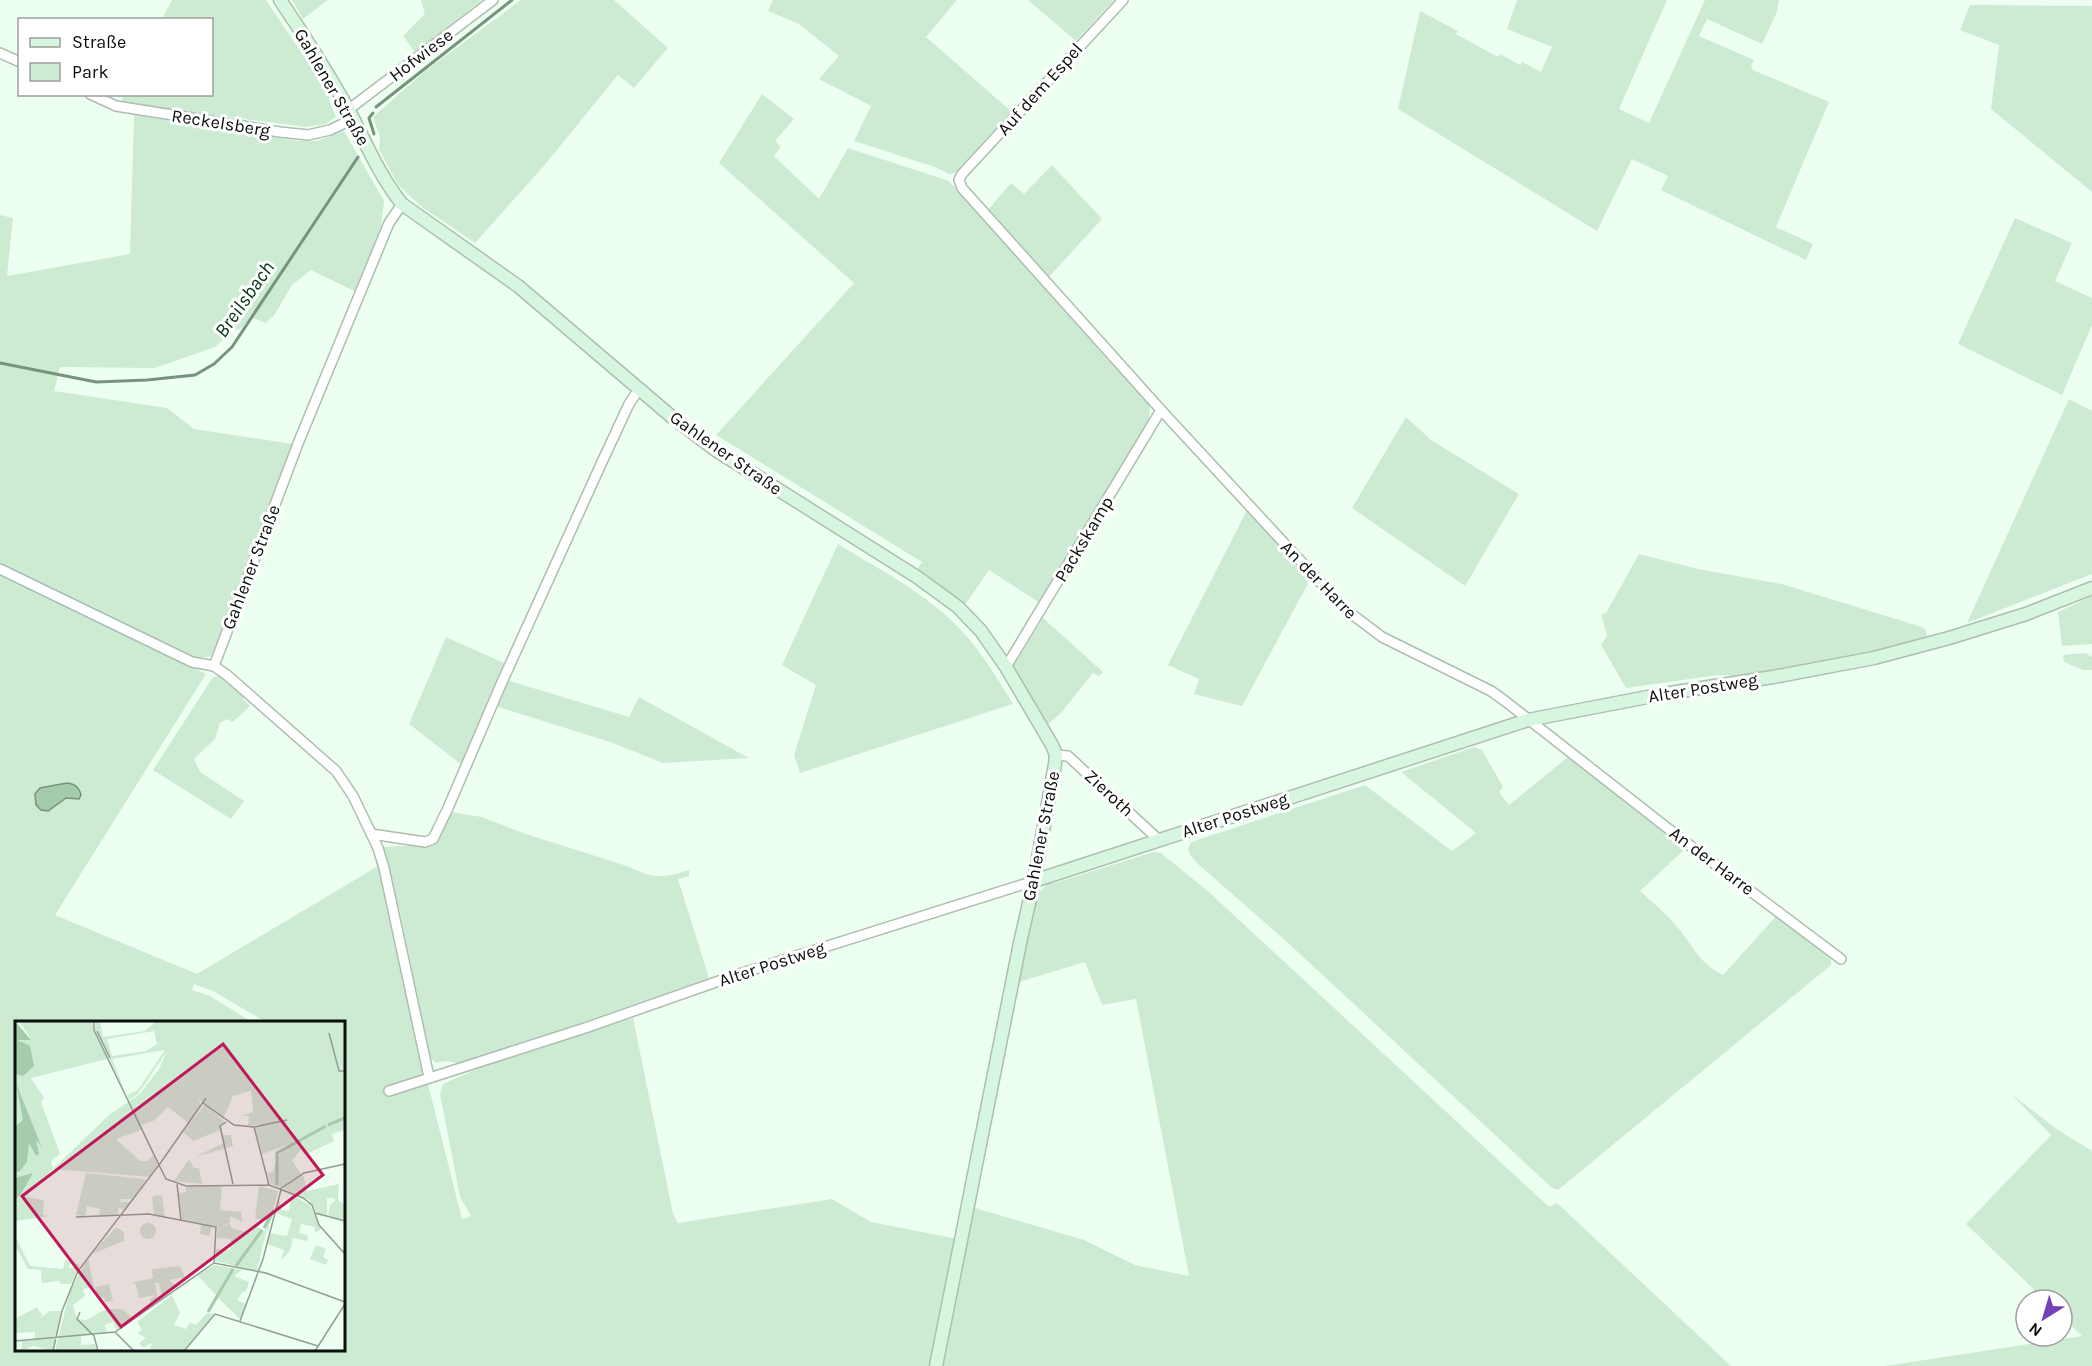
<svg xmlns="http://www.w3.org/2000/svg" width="2092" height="1366" viewBox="0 0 2092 1366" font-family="Karla,sans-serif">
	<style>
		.green { fill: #cdebd3; fill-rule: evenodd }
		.water { fill: #a5cbad; stroke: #76937c; stroke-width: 1.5 }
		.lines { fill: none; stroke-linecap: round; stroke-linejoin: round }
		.stream { stroke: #76937c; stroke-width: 3 }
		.street-casing { stroke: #adbeb0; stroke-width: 12 }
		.secondary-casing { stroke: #adbeb0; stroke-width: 15 }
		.street { stroke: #fff; stroke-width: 9 }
		.secondary { stroke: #d7f6df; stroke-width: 12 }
		.labels { text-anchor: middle; stroke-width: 6; stroke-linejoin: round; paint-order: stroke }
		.street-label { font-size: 18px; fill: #090f0b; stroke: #fff }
		.water-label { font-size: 20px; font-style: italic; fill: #053316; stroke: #fff }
		.inset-river { fill: none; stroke: #a5cbad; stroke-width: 3 }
		.inset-road { fill: none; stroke: #929f94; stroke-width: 1.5 }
		.view { fill: #c2185b; fill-opacity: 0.15; stroke: #c2185b; stroke-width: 3 }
		.inset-edge { fill: none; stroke: #090f0b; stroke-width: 3 }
	</style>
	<rect width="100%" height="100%" fill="#edfff0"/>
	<g class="green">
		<polygon points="172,0 266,0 330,95 329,100 336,117 325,124 306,127 120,103 124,95 212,94 212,20 162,19"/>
		<polygon points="292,0 328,0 303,19"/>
		<polygon points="421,0 482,0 415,52 403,36 425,14"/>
		<polygon points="521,0 614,0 668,48 634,88 618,75 542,168 475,243 422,207 398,185 379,149 380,137 373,117 425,71"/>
		<polygon points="773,0 957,0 926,37 1012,112 955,173 949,174 935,167 854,141 871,106 819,79 839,56 799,24 768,11"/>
		<polygon points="1028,0 1114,0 1076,41"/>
		<polygon points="1517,0 1667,0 1619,109 1649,123 1705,0 1779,0 1777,12 1762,44 1707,19 1699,36 1754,60 1751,66 1753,70 1829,102 1776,227 1813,244 1806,260 1661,190 1668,176 1632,159 1597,231 1398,109 1420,11 1458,31 1456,34 1498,57 1500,54 1520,65 1522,62 1541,72 1552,47 1507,29"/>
		<polygon points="1970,5 2092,6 2092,192 1991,109 1999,45 1960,30"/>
		<polygon points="762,94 794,119 775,141 781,147 774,156 819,199 848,148 949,181 1150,405 1149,418 1043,605 989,570 965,605 936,583 916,571 922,562 716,435 854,283 719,163"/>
		<polygon points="134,115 298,141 317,141 344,131 384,201 381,227 356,292 311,270 292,285 275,314 266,323 250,317 241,329 234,330 215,347 155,368 60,367 54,391 167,408 194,429 293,444 223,634 214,654 208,657 194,658 0,565 0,215 13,218 7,276 130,254"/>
		<polygon points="1052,165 1102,219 1047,279 986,212 1011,183 1024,194"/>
		<polygon points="2015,218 2072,243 2055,281 2092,298 2092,325 2062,395 1958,344"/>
		<polygon points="2069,399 2092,411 2092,574 1967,623"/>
		<polygon points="1406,417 1431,440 1519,494 1465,586 1352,508"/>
		<polygon points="1247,510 1311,578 1242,706 1194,694 1199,679 1168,665"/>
		<path d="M 838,544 C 880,570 926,593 960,629 C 981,651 997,678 1013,704 L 800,773 L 794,755 L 816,685 L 782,665 Z"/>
		<polygon points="1639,554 1698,569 1782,584 1922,627 1926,630 1927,637 1922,642 1799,667 1736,676 1718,675 1626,688 1601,645 1607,636 1601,614 1606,613"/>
		<path d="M 0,572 L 206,674 L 55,915 L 197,974 L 378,866 L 427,1080 L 462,1219 L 471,1216 L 460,1197 L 440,1094 L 443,1084 L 482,1067 L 633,1018 L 673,1214 L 678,1223 L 832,1199 L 871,1222 L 968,1241 L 975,1208 L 1084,1240 L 1135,1265 L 1189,1276 L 1136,999 L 1102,1005 L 1085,962 L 1019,982 L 1037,894 L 1052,880 L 1055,883 L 1153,852 L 1161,853 L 1210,893 L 1549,1207 L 1557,1203 L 1731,1366 L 0,1366 ZM 194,984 L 213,991 L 266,1022 L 344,1022 L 344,1350 L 16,1350 L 16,1022 L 252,1022 L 210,996 L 192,990 Z"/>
		<polygon points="2092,596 2092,644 2062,646 2058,612"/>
		<polygon points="1043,618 1103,672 1099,676 1093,673 1060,714 1048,724 1013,667"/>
		<polygon points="446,637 506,664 462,765 409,724"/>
		<polygon points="2085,653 2092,657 2092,670 2083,670 2064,662 2063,655"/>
		<polygon points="219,676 226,677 247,694 243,699 250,706 233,722 227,719 220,723 215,739 194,759 200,772 244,801 231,819 153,770 213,677"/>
		<polygon points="506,680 629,717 639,697 749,758 663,763 613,743 495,706"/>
		<path d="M 1474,747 L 1482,750 L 1503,787 L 1499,792 L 1509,805 L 1568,757 L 1687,847 L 1640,891 C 1653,903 1667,914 1678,928 C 1694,947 1698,962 1723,975 L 1777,915 L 1831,959 L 1831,965 L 1558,1190 L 1551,1187 L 1287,942 L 1198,864 L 1190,855 L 1188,849 L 1191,842 L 1365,785 L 1452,851 L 1476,833 L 1401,772 Z"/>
		<path d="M 450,812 L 482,817 L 523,833 L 630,867 C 651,879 666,878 689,870 L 689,876 L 678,879 L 709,978 L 463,1064 L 445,1061 L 436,1063 L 430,1057 L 400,912 L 381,847 L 433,845 Z"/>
		<polygon points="2011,1094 2058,1130 2092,1151 2092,1366 1885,1366 2082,1336 2062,1317 2062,1300 2045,1300 1966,1224 2051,1135"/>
	</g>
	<path class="water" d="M 67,783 C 75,784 79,787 81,795 L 79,799 L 66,798 L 48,811 L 41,810 L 36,805 L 35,794 L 40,788 Z"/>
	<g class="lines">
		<g class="stream">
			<polyline points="376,107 512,0"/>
			<polyline points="373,113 369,118 374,134"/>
			<polyline points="0,363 96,382 147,380 195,375 214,364 232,347 358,157"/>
		</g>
		<g class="street-casing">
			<g id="street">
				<polyline points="1123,0 962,174 959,180 962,188 1161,410 1345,609 1382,637 1491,691 1505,701 1684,841 1841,959"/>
				<polyline points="0,53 20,62"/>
				<polyline points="90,94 116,106 280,132 308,135 330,130 353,119"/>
				<polyline points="348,110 493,0"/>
				<polyline points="0,569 192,662 214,666 227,675 336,771 353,796 378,848 384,868 429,1077"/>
				<polyline points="214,666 299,441 389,223 402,204"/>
				<polyline points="1006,667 1161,410"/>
				<polyline points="1056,755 1068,756 1159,840"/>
				<polyline points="371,834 425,842 433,839 448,808 502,682 602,462 629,404 639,389"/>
				<polyline points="389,1091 585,1028 736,975 1034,881"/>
			</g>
		</g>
		<g class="secondary-casing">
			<g id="secondary">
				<path d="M 280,0 C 304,35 326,70 347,107 C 365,140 378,174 402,204 L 518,286 L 672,417 L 717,451 L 917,577 L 958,607 L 981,631 L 1006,667 L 1052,745 L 1056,755 L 1055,764 L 1034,881 L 1020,943 L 936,1366"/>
				<polyline points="1034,881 1528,720 1663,694 1773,677 1874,658 1949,638 2026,614 2092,588"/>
			</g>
		</g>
		<use href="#street" class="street"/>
		<use href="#secondary" class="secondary"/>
	</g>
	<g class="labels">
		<g class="street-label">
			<text transform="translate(421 55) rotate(-37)" y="6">Hofwiese</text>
			<text transform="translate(332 87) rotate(60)" y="6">Gahlener Straße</text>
			<text transform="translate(1040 89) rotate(-48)" y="6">Auf dem Espel</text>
			<text transform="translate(221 123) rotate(9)" y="6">Reckelsberg</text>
			<text transform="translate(726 453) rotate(35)" y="6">Gahlener Straße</text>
			<text transform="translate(1084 539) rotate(-59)" y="6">Packskamp</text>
			<text transform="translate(251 567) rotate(-69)" y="6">Gahlener Straße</text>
			<text transform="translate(1319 580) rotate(46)" y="6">An der Harre</text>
			<text transform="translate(1703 688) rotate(-9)" y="6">Alter Postweg</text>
			<text transform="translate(1109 793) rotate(43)" y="6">Zieroth</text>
			<text transform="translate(1235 815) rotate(-18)" y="6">Alter Postweg</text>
			<text transform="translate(1041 836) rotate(-79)" y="6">Gahlener Straße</text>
			<text transform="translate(1712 861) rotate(37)" y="6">An der Harre</text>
			<text transform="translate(772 964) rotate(-18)" y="6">Alter Postweg</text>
		</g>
		<g class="water-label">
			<text transform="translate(244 299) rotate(-55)" y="7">Breilsbach</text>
		</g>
	</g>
	<g transform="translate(15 1021)">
		<rect width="330" height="330" fill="#edfff0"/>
		<path d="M 4,0 L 78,0 L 78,7 L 92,38 L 16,57 L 29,77 L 26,81 L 45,133 L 36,140 L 38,148 L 94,94 L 125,73 L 144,48 L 152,30 L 123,73 L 114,79 L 112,74 L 123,69 L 150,29 L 97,38 L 111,73 L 80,9 L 81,0 L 85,0 L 88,16 L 130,10 L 141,0 L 330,0 L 330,109 L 317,113 L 319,120 L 290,134 L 286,129 L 277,139 L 286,153 L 265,167 L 256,163 L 252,152 L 258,151 L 262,136 L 275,123 L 247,133 L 240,107 L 246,103 L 233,105 L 234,95 L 226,95 L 238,91 L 236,70 L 218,75 L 208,98 L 190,84 L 209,100 L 205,109 L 178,120 L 168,111 L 190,83 L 183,78 L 186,83 L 173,102 L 153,86 L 140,99 L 125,105 L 126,109 L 101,118 L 125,140 L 133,140 L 138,134 L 143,145 L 135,156 L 38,148 L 11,176 L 29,179 L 28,194 L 34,195 L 1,200 L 0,214 L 15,245 L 48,248 L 50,239 L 61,241 L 54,243 L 55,248 L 62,242 L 65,245 L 56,263 L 46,263 L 44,260 L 27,262 L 26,249 L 13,248 L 0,225 L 0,23 L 6,22 L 4,16 L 16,18 ZM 139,10 L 142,23 L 131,30 L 97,35 L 92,18 ZM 207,114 L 216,114 L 218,125 L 180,136 L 209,122 ZM 174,138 L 179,147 L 184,147 L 187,163 L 159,160 ZM 71,152 L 129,158 L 131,159 L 119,178 L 106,178 L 105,181 L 116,181 L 110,190 L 104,186 L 102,195 L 84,195 L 85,188 L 72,185 L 70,195 L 61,194 ZM 288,153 L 292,170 L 324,163 L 323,179 L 330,184 L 330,200 L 313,195 L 315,184 L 321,179 L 318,177 L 312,177 L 312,195 L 302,192 L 294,179 L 269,169 L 267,166 ZM 207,164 L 205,189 L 226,191 L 227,201 L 215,195 L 215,202 L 204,206 L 215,203 L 216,207 L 235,212 L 241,205 L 251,211 L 242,250 L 200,240 L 201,228 L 215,229 L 216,218 L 202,217 L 203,206 L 197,205 L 194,215 L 185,213 L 186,203 L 167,199 L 163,172 L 171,171 L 171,166 ZM 244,165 L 263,170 L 253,210 L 249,208 L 253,199 L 240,198 ZM 142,174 L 147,175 L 150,196 L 139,194 L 137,176 ZM 277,174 L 295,184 L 306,208 L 300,212 L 300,206 L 286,203 L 284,212 L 293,214 L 292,220 L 278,217 L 275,230 L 266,239 L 269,229 L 252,223 L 255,212 L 272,215 L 277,198 L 260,192 L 264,179 L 267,189 L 274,190 ZM125 210a8 8 0 1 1 16 0a8 8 0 1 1-16 0ZM 101,206 L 109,211 L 109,220 L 77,233 ZM 301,224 L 311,228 L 308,236 L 313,239 L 311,244 L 295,238 ZM 73,237 L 79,266 L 68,268 L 70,275 L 58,284 L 62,298 L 71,299 L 91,288 L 108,288 L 117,297 L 101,309 L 98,301 L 90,304 L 92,312 L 66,315 L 66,324 L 80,323 L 82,330 L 40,330 L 55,270 ZM 200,244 L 227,249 L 219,255 L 234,261 L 231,271 L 228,270 L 222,279 L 232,284 L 225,298 L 203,277 L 196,283 L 201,274 L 182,254 ZM 165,245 L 170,256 L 154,259 L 162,265 L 147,276 L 144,262 L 140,262 L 143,279 L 136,284 L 135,278 L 141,274 L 124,277 L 120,262 L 115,262 L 138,257 L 137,248 ZM 94,263 L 98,280 L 90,281 L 89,276 L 83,278 L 80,266 ZM 157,274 L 165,292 L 159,304 L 171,308 L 175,301 L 181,304 L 192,292 L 199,293 L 168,330 L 134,330 L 137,322 L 128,327 L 124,322 L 131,317 L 122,312 L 127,309 L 122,301 ZM 22,286 L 27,294 L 23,298 L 35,290 L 46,290 L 38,330 L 19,325 L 6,330 L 7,321 L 0,321 L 20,319 L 20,311 L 0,312 L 0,294 L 2,297 Z" fill="#cdebd3" fill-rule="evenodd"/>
		<path d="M 0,0 L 16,19 L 3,19 L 15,25 L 19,45 L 8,55 L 0,53 ZM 1,62 L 27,127 L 21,118 L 24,133 L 21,135 L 14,122 L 12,141 L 4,151 L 0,150 L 0,106 L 8,99 ZM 18,152 L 7,171 L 0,179 L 0,157 Z" fill="#a5cbad"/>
		<path class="inset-river" d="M 313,104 L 330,97M 262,164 L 262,132 L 311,105M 249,207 L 259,189M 221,245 L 247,209M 193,291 L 218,248"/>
		<path class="inset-road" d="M 82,10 L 95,37M 314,12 L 324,50 L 330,50M 191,77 L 144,144 L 151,158 L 171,165 L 254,164 L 288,177 L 297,184 L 304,204 L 330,233M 188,82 L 219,104 L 239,106 L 272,99M 211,101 L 205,105 L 218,163M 239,106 L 254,164M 162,163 L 166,199M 265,168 L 289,152 L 330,143M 300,192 L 330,200M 61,196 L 134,193 L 201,206 L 199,242M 65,291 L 62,298 L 79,315 L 83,330M 225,300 L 248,238 L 266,169M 100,311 L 119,330M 0,320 L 100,311 L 199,242 L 251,252 L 330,281M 38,330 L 47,290 L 63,250 L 144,144 L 79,9 L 79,0M 169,330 L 200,293 L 303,325M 300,330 L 330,283"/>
		<path class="view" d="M 208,23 L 308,154 L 106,306 L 7,175 Z"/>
		<rect width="330" height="330" class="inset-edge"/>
	</g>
	<rect x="18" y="18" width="195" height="78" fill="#ffffff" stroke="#9d9f9d" stroke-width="1.5"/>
	<rect x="30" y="38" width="30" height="9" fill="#d7f6df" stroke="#9d9f9d" stroke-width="1.5"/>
	<text x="72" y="48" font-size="18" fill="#090f0b">Straße</text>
	<rect x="30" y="63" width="30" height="18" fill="#cdebd3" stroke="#9d9f9d" stroke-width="1.5"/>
	<text x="72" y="78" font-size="18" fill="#090f0b">Park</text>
	<g transform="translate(2044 1318) rotate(217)"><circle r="28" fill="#ffffff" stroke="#9d9f9d" stroke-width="1.5"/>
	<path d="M0-4.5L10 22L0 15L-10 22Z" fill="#753fb5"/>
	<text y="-9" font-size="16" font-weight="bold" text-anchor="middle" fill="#090f0b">N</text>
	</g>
</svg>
